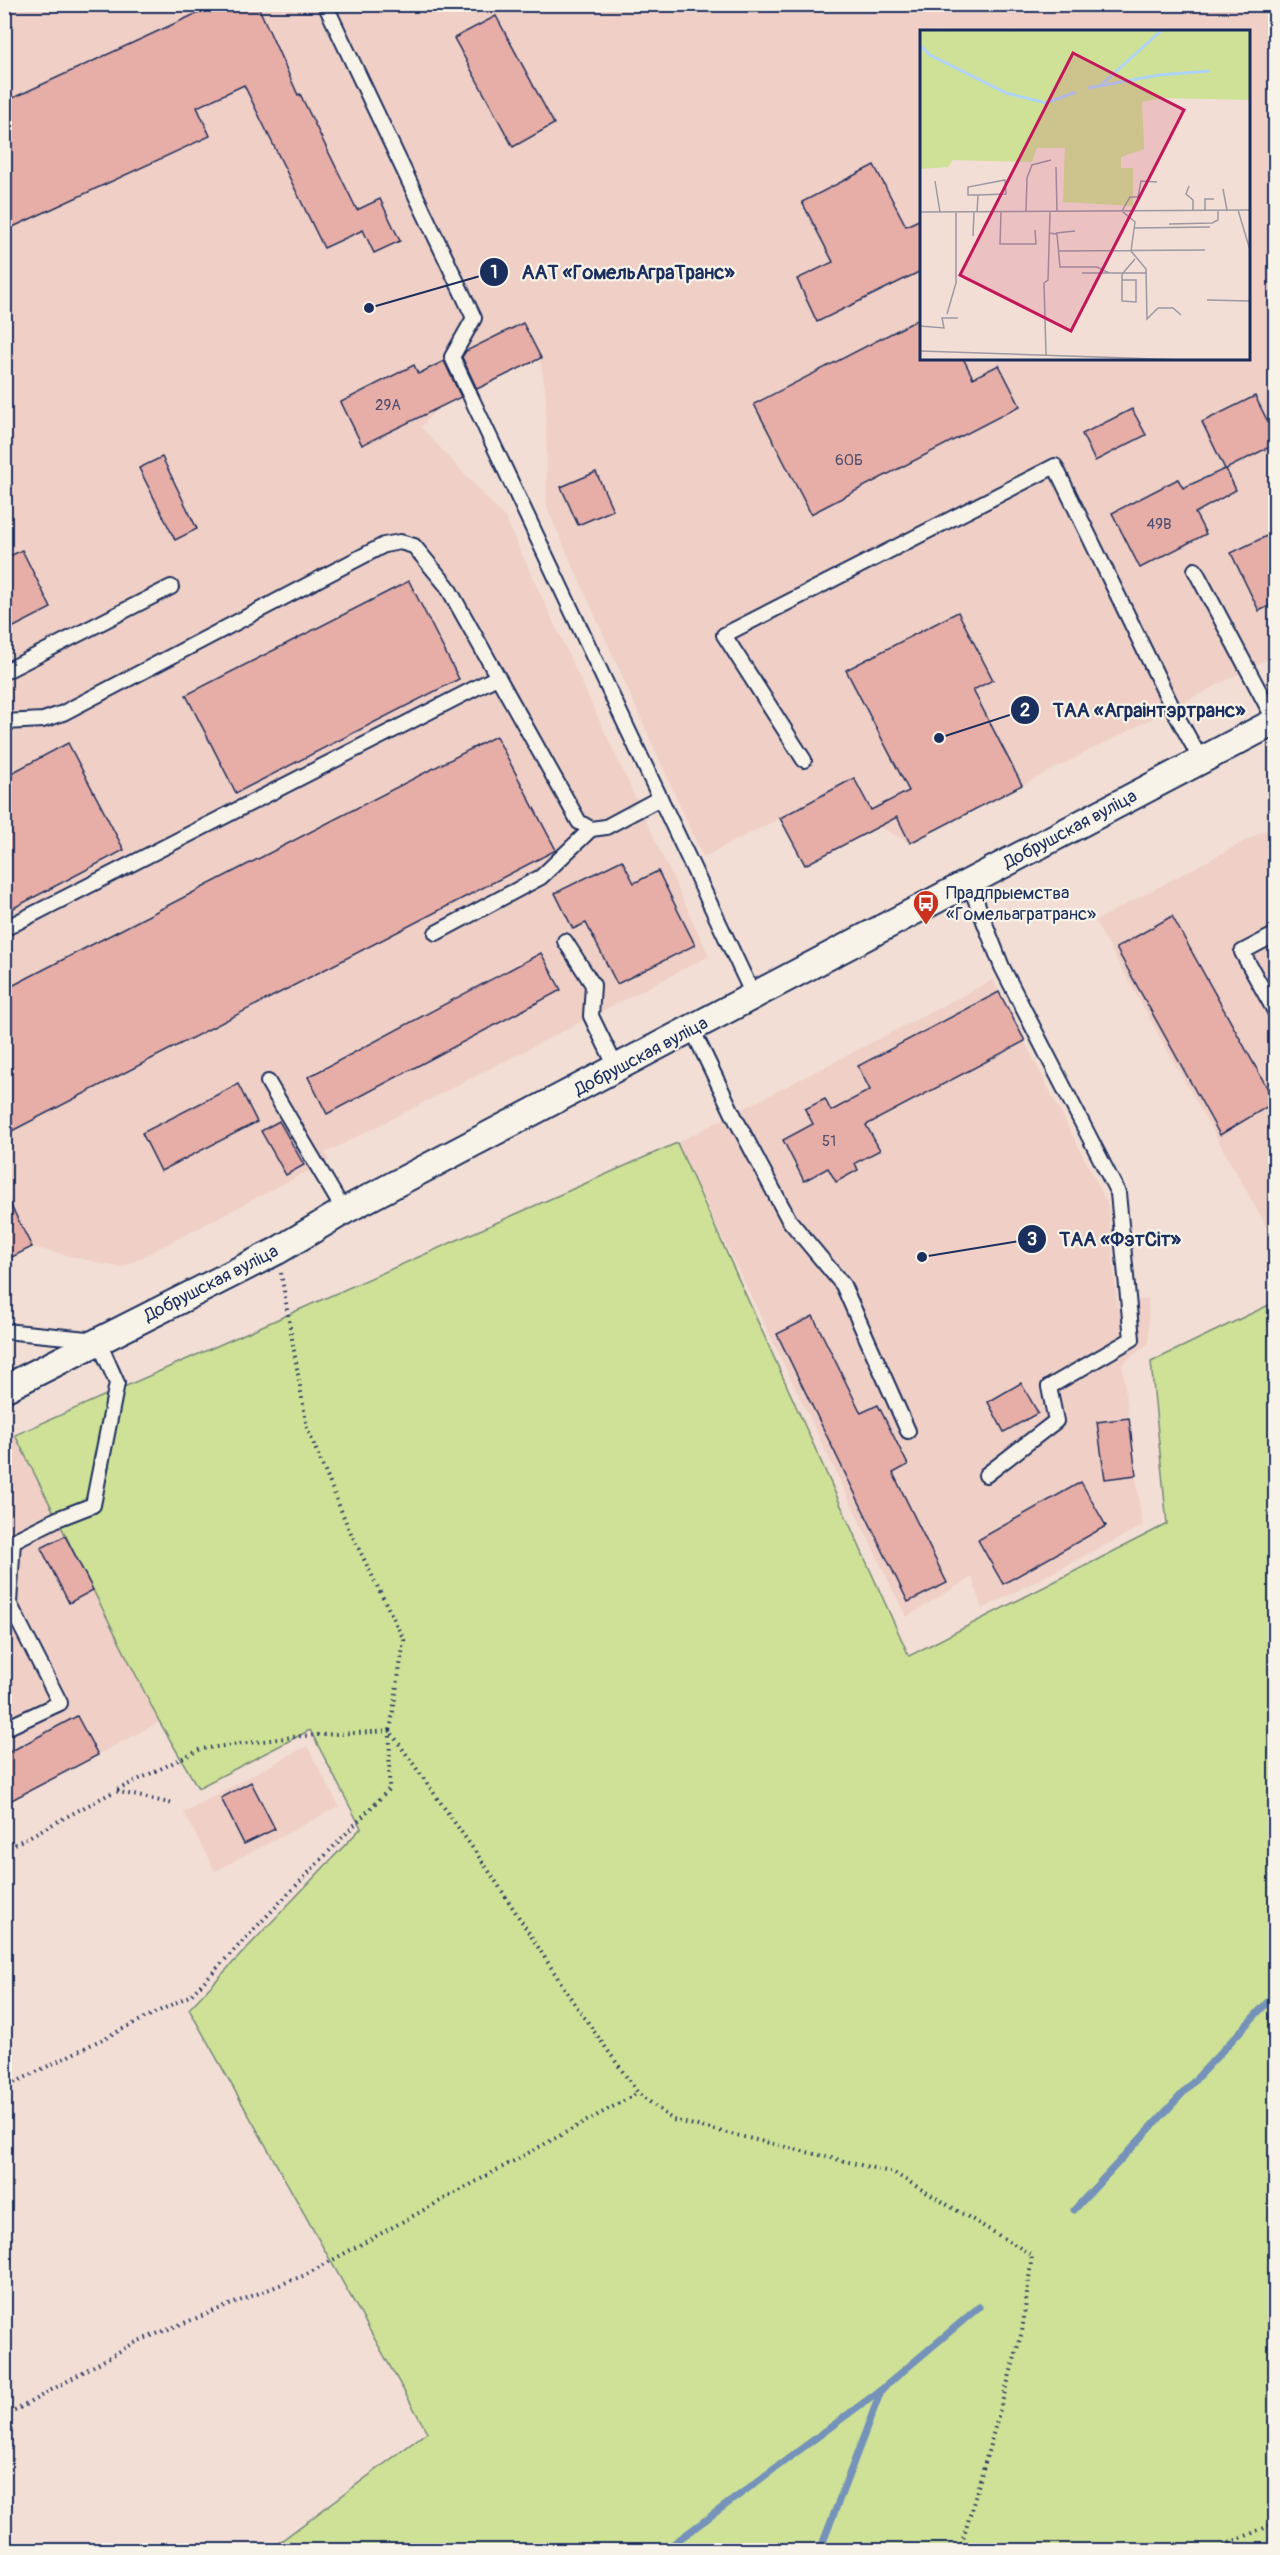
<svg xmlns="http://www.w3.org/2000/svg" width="1280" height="2555" viewBox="0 0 1280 2555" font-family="Pangolin,sans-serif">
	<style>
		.built { fill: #efcfc6; fill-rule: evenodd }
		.green { fill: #cee196; stroke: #74887a; stroke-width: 1.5 }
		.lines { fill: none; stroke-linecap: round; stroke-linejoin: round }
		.stream { stroke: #7492ba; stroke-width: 7 }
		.building { fill: #e7ada7; stroke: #1b2f5e; stroke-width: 1.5 }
		.service-casing { stroke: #1b2f5e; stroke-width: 18 }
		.minor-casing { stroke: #1b2f5e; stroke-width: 30 }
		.path { stroke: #1b2f5e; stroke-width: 4; stroke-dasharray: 1.5 4.5; stroke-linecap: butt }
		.service { stroke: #f7f3e8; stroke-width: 14 }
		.minor { stroke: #f7f3e8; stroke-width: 26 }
		.labels { text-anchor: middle; stroke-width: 4.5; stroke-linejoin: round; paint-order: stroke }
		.number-label { font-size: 15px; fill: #4e4e70 }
		.street-label { font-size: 18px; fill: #1b2f5e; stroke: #f7f3e8 }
		.poi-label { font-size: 18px; fill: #1b2f5e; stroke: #f7f3e8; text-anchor: start }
		.inset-river { fill: none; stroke: #afd4f8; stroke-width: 3 }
		.inset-road { fill: none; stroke: #9c98a5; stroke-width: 1.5 }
		.view { fill: #c2185b; fill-opacity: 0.15; stroke: #c2185b; stroke-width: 3 }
		.inset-edge { fill: none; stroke: #1b2f5e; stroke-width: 3 }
		.leader { fill: none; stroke: #1b2f5e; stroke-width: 2 }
		.callout-dot { fill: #1b2f5e; stroke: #f7f3e8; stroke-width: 2 }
		.mark-label { font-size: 18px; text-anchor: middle; font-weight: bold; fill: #fff }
		.callout-label { font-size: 20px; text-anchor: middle; font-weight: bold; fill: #1b2f5e; stroke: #f7f3e8; stroke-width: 4.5; stroke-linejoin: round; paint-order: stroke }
	</style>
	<rect width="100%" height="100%" fill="#f2ded4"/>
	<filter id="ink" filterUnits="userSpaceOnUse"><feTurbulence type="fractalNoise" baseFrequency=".0167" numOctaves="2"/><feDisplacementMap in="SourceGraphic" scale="12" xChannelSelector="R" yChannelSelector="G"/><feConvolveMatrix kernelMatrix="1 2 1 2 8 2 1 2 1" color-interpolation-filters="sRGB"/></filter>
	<g filter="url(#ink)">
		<g class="built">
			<path d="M 5,5 L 1275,5 L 1275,655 L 910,843 L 880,827 L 805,865 L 780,818 L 703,857 L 547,508 L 546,394 L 540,358 L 436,409 L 421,427 L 505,518 L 709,956 L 325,1153 L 329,1160 L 121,1268 L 32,1247 L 4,1261 ZM 922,32 L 1248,32 L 1248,358 L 922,358 Z"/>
			<polygon points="1275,825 1275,1228 1269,1231 1095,921"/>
			<polygon points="993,980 1108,1205 1117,1308 1148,1298 1149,1343 1122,1364 1142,1526 982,1609 972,1577 906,1617 677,1143"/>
			<polygon points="15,1435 159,1722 5,1804 4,1440"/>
			<polygon points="307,1746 339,1806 215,1871 184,1812"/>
		</g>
		<polygon class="green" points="677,1143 909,1656 1167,1524 1151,1362 1275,1302 1275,2550 269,2550 427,2432 189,2009 361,1828 310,1730 198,1788 159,1721 15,1435"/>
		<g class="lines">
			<g class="stream">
				<polyline points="1074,2210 1276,1993"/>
				<polyline points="665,2550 882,2389 979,2307"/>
				<polyline points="820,2550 881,2391"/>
			</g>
		</g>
		<g class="building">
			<polygon points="217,4 257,4 298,95 300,94 357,210 380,199 400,241 374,253 363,230 324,248 244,85 197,107 210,136 4,231 4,102"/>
			<polygon points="496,16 554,124 513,147 454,38"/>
			<polygon points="874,165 906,226 921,219 921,271 817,322 797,279 833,262 802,202"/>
			<polygon points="921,318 921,358 963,358 973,378 999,365 1020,406 811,514 754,404"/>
			<polygon points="523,323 541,358 477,389 462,357 466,351"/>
			<polygon points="444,361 461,397 362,445 341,402 414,365 418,374"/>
			<polygon points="1255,396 1275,436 1275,444 1226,469 1236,490 1195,513 1206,534 1140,568 1112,513 1178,479 1183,488 1225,469 1202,422"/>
			<polygon points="1132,409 1146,435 1095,461 1082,434"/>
			<polygon points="162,457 197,529 175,540 139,468"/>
			<polygon points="596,472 613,510 578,525 561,487"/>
			<polygon points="1275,532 1275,603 1259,611 1231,553"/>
			<polygon points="22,550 51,608 4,632 4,559"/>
			<polygon points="409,581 459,679 236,793 186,695"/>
			<polygon points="958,612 993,680 973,690 1022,785 910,843 897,817 805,865 780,818 854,778 871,810 909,791 846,670"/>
			<polygon points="496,736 556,850 4,1135 4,990"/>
			<polygon points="68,743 124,850 4,913 4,777"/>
			<polygon points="622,860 634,883 658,871 695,945 617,984 586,923 573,929 555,893"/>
			<polygon points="1172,916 1275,1102 1220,1135 1116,948"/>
			<polygon points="541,953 561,990 327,1114 308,1077"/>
			<polygon points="999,992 1025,1041 866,1125 880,1150 855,1163 858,1170 836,1182 828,1168 804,1181 783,1140 813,1124 805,1109 825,1099 831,1111 870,1090 858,1066"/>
			<polygon points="238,1084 257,1122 161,1171 142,1133"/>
			<polygon points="279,1121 304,1165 286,1175 261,1131"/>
			<polygon points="4,1192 32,1247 4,1261"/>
			<polygon points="813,1316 861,1413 878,1405 908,1465 893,1473 947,1583 908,1602 777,1334"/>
			<polygon points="1021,1383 1038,1413 1004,1432 988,1402"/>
			<polygon points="1129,1418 1136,1475 1105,1479 1097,1422"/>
			<polygon points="1081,1482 1106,1526 1003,1584 978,1540"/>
			<polygon points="65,1536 93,1590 69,1603 41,1548"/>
			<polygon points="77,1716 98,1755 4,1804 4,1755"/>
			<polygon points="251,1782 275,1829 244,1844 221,1798"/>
		</g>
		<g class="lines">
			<g class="service-casing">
				<g id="service">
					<polyline points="325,4 474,318 452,357 754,997"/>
					<polyline points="1195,570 1275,721"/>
					<polyline points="4,672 171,587"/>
					<polyline points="4,722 43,720 63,713 384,545 400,542 414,546 447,586 579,822 591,829 606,827 660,798"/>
					<polyline points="804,760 724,635 1055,466 1173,709 1201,760"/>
					<polyline points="969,883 1002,967 1118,1193 1132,1339 1049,1387 1056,1421 986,1475"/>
					<polyline points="4,929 497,677"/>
					<polyline points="436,933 541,877 591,829"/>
					<polyline points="1276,934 1242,952 1276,1013"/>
					<polyline points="565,941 593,985 591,1016 617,1069"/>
					<polyline points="692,1029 733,1114 789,1220 843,1285 908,1431"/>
					<polyline points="268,1082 344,1211"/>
					<polyline points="4,1331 98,1340 117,1383 93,1505 57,1519 13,1541 9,1603 60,1703 4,1729"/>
				</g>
			</g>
			<g class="minor-casing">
				<polyline id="minor" points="4,1389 277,1251 344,1211 1276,721"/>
			</g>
			<g class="path">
				<polyline points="281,1273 307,1428 348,1527 404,1640 390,1731 491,1874 572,2000 638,2093 673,2120 894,2173 1032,2255 1022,2332 960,2550"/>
				<polyline points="4,1850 115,1791"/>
				<polyline points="4,2088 191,1995 389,1789 390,1731 301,1736 201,1749 115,1791 174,1804"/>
				<polyline points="4,2417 136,2342 305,2275 638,2093"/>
				<polyline points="1213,2550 1276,2523"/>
			</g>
			<use href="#service" class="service"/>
			<use href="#minor" class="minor"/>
		</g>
	</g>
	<defs>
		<g id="bus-pin" transform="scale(1.35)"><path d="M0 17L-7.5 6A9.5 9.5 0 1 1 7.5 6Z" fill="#c8321e" stroke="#f7f3e8"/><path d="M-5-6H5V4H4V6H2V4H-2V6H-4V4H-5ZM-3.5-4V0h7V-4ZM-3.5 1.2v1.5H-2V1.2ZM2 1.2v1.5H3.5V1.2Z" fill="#fff"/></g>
	</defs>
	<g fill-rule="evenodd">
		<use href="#bus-pin" x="926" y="903"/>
	</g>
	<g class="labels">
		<g class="number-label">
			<text x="388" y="410">29А</text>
			<text x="849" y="465">60Б</text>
			<text x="1159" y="529">49В</text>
			<text x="829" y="1146">51</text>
		</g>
		<g class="street-label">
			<text transform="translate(1070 829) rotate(-28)" y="6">Добрушская вуліца</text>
			<text transform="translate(641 1056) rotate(-28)" y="6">Добрушская вуліца</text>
			<text transform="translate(211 1283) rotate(-27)" y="6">Добрушская вуліца</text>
		</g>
		<g class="poi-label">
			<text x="946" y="899">Прадпрыемства<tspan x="946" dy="21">«Гомельагратранс»</tspan></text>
		</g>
	</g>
	<g transform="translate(920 30)">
		<rect width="330" height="330" fill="#f2ded4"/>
		<path d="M 0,0 L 330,0 L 330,70 L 242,68 L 222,72 L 224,119 L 201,127 L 201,138 L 213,138 L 213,176 L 143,172 L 145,118 L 117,118 L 112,132 L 33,130 L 28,137 L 0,139 Z" fill="#cee196"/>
		<path class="inset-river" d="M 0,15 L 10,25 L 86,63 L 126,73 L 156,62M 182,54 L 242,0M 168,58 L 239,45 L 290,41"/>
		<path class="inset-road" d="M 136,137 L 137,182M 15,151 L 20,182M 237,152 L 221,151 L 218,167 L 210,167 L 202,181 L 215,192 L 211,221 L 226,239 L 227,289 L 238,278 L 253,278 L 261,285M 269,156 L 266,164 L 273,170 L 273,180M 303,159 L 307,180M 285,180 L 285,169 L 294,169M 318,180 L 330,220M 0,182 L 330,180M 57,182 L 58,165 L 48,165 L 48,157 L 85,150 L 86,164 L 58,165M 81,182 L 80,214 L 116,214 L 115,200M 106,182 L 107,148 L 112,135 L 131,130M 249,194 L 292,193 L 298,190 L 298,180M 215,198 L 290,197M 129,203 L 137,204 L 140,237 L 177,237 L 189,243M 136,203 L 155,201M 53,206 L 54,182M 138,221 L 285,220M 162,243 L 203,243 L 215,229M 202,250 L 216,250 L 216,272 L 202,271 L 202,245 L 203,243 L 227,243M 287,270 L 330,271M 27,284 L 36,253 L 36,182M 0,296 L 24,298 L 22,288 L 38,288M 0,321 L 266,330M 126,325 L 124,253 L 128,250 L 130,182"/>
		<path class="view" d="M 153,23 L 264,80 L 151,301 L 40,245 Z"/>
		<rect width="330" height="330" class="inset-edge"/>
	</g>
	<path class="leader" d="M369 308L494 272M939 738L1025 710M922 1257L1032 1239"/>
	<g class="callout-dot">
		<circle cx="369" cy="308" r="6"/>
		<circle cx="939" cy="738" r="6"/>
		<circle cx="922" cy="1257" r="6"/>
		<circle cx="494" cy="272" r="15"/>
		<circle cx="1025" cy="710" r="15"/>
		<circle cx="1032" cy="1239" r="15"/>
	</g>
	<g class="mark-label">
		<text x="494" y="278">1</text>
		<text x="1025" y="716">2</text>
		<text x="1032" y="1245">3</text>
	</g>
	<g class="callout-label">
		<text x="628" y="279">ААТ «ГомельАграТранс»</text>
		<text x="1149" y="717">ТАА «Аграінтэртранс»</text>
		<text x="1120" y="1246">ТАА «ФэтСіт»</text>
	</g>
	<rect width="1280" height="2555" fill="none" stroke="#f7f3e8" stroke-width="24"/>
	<rect x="12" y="12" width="1256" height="2531" fill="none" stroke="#1b2f5e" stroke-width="2" filter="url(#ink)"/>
</svg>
